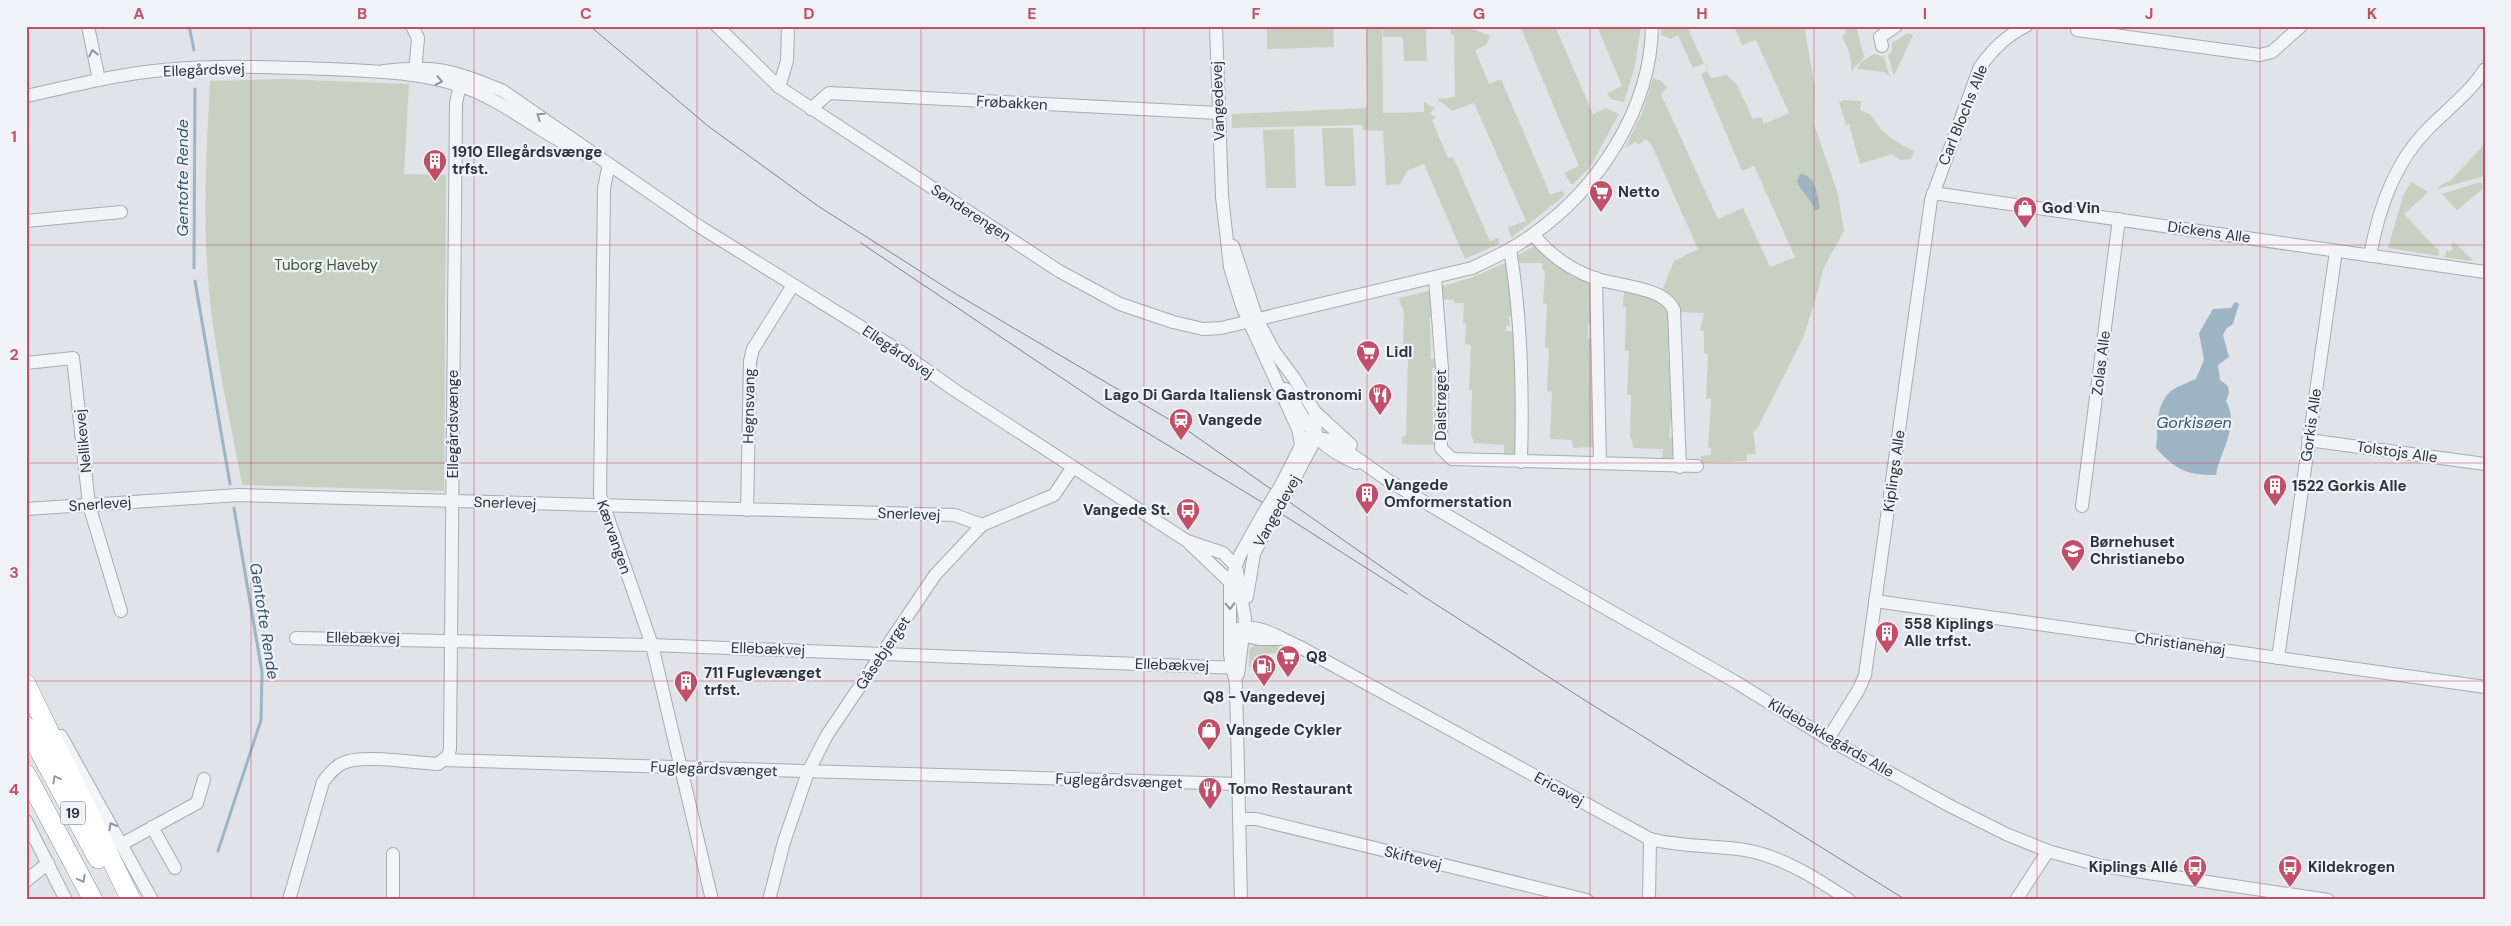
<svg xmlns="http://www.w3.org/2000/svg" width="2511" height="926" viewBox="0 0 2511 926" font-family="'DM Sans',sans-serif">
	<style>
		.green { fill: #c7d1c2 }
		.water { fill: #9db4c5 }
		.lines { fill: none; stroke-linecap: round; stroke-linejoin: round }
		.stream { stroke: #9db4c5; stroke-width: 3 }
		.minor-casing { stroke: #a6abb2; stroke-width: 14 }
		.highway-casing { stroke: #88939d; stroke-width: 20 }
		.minor { stroke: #f2f4f7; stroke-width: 12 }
		.highway { stroke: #fff; stroke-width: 19 }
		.tram { stroke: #7b8590; stroke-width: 1 }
		.minor-bridge-casing { stroke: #a6abb2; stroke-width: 14; stroke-linecap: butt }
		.minor-bridge { stroke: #f2f4f7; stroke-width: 12 }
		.oneway { stroke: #8e949a }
		.oneway2 { stroke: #94999e }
		.grid { fill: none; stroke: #c44e6a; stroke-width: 1; stroke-opacity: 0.55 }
		.labels { text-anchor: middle; stroke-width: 4.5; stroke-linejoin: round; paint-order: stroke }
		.shield { fill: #eff2f6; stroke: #656c75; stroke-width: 1 }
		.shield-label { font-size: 14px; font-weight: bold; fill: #2a333e }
		.street-label { font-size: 15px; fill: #2a333e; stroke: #eff2f6 }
		.poi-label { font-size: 15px; font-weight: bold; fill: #2a333e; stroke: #eff2f6; text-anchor: start }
		.park-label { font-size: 15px; fill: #415938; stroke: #eff2f6 }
		.water-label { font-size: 16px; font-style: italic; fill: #37556f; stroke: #eff2f6 }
		.neatline { fill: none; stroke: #c44e6a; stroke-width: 2 }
		.grid-label { font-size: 16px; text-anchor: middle; font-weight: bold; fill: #c44e6a }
	</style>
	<rect width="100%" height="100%" fill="#e0e4e8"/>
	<g class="green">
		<polygon points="1267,26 1333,26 1334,47 1267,49"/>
		<polygon points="1366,26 1382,26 1383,113 1424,112 1424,102 1435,108 1430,113 1436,117 1432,120 1448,158 1453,157 1490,241 1499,238 1499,244 1465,259 1424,164 1407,171 1400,184 1386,185 1383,131 1363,130 1362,125 1232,128 1232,114 1367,108"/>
		<polygon points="1383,26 1430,26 1426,27 1427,61 1404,61 1403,37 1383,37"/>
		<polygon points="1451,26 1465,26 1490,36 1486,45 1475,50 1489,84 1501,79 1550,194 1562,191 1565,195 1511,238 1508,227 1526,221 1474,103 1452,111 1437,99 1455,97 1454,35 1451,35"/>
		<polygon points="1520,26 1555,26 1593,114 1606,108 1619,114 1589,169 1572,185 1564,173 1579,166"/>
		<polygon points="1597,26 1641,26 1635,66 1624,102 1611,99 1607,93 1622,86"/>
		<polygon points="1661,26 1687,26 1704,64 1693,68 1678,35 1670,39 1661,35"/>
		<path d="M 1734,26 L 1804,26 L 1815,87 L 1814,124 L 1838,194 L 1844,231 L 1824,267 L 1814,305 L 1803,338 L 1758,427 L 1753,432 L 1756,454 L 1747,454 L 1747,461 L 1701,463 L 1701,456 L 1711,455 L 1711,448 L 1708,447 L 1711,399 L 1706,399 L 1708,354 L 1704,353 L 1704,331 L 1700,331 L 1704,313 L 1678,312 C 1678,301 1671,294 1662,290 L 1674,261 L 1698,249 L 1652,146 L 1646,139 L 1638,145 L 1636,142 L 1625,148 L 1642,113 L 1653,78 L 1661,81 L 1667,87 L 1661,94 L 1718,219 L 1743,208 L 1770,267 L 1795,257 L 1754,166 L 1742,171 L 1701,74 L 1707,71 L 1711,78 L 1727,75 L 1737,85 L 1753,119 L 1761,117 L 1764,124 L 1789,113 L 1756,40 L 1742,45 Z"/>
		<path d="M 1843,26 L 1856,26 L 1864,57 L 1851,72 C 1853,65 1848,44 1842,38 L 1846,32 Z"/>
		<polygon points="1908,33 1913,35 1894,76 1888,55 1892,51 1892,43"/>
		<polygon points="1874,54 1884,57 1890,77 1885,72 1857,69 1861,62"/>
		<path d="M 283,79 L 409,84 L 404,174 L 446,175 L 444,491 L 242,485 C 229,412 211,338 207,264 C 203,203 207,142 210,81 Z"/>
		<path d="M 1845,100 L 1861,101 L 1860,110 L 1871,115 C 1882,135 1895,141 1914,151 L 1911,159 L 1900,160 L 1892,154 L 1860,164 L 1849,124 L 1846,125 L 1839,102 Z"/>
		<polygon points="1322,128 1353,128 1356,186 1325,186"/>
		<polygon points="1294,129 1296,188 1266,188 1263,130"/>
		<polygon points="2485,144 2485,176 2437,189 2442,184 2450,181"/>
		<polygon points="2411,182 2428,192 2404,214 2439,251 2439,256 2388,248 2403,196"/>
		<polygon points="2480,182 2484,188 2457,210 2442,194"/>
		<polygon points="2454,242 2472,259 2471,261 2444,257 2447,250 2449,252 2453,249 2451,245"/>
		<polygon points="1536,245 1590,283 1593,324 1588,324 1588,338 1594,338 1596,447 1573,448 1572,440 1550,439 1552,392 1547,391 1549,348 1545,348 1547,304 1543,303 1545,271 1542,270 1543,263 1517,263 1515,257"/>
		<polygon points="1508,262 1514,315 1509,316 1510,326 1506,326 1506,331 1514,331 1517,384 1515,455 1504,457 1504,445 1474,443 1471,434 1472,390 1469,390 1471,345 1465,344 1466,324 1463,323 1464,303 1455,303 1454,300 1441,299 1440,287 1470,278"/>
		<polygon points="1432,290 1435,316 1430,317 1431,359 1437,359 1438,368 1432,368 1433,432 1438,432 1438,445 1402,444 1402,437 1406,436 1408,359 1403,348 1404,313 1399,298"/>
		<polygon points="1624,290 1656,298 1668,305 1672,348 1668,348 1672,410 1669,438 1674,438 1675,455 1672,456 1672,462 1662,461 1663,449 1633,448 1632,439 1630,439 1631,395 1627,395 1629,351 1625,351 1626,307 1623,306"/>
		<path d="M 1257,643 L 1270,644 L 1289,651 C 1270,657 1259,646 1249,668 L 1249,650 Z"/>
	</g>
	<g class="water">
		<path d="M 1800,174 C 1816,174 1817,195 1820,207 L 1819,210 L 1815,210 C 1811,199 1801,192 1797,181 Z"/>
		<path d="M 2235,302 L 2239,304 L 2233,324 L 2226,329 L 2223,335 L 2229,357 L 2218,365 L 2220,380 L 2228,386 L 2229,393 L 2226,401 C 2240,426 2220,451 2216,475 C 2186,475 2176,470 2156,448 C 2159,430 2154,410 2168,394 C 2173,387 2188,383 2196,379 L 2204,360 L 2199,333 L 2213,309 L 2231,308 Z"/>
	</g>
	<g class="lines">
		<g class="stream">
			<polyline points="189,26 194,50"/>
			<polyline points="194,268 195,89"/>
			<polyline points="195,281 230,484"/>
			<polyline points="218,851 261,720 262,672 234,508"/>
		</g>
		<g class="minor-casing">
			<g id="minor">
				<polyline points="88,26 99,80"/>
				<polyline points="412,26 418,38 415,74"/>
				<path d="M 717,26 L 779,87 L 1059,271 L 1120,304 L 1173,322 L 1203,329 L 1221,328 L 1472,268 C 1493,258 1513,249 1532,235 C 1598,189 1651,109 1652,26"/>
				<polyline points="1216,26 1222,197 1230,267 1242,306 1298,429 1301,444"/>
				<polyline points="2077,30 2260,55 2272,52 2301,26"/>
				<polyline points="1882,46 1880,37 1896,26"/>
				<path d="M 384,71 C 436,65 454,70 503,91 L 697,225 L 898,350 L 956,391 L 1187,541 L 1223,553 L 1235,565 L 1237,571 L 1245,619"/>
				<polyline points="779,87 787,61 788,26"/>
				<path d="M 26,96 C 72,86 117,74 164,70 C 218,65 275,67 330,69 C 373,71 419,72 461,86 C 507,101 542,136 586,154"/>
				<polyline points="811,109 829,93 1218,113"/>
				<polyline points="609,164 604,188 600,495 652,645 712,900"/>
				<polyline points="1933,193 2485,272"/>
				<polyline points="26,221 121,212"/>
				<path d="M 1534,235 C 1550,256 1571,270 1597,279 C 1619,286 1664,287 1674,310 L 1680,467"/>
				<polyline points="1233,246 1257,319 1274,351 1294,378 1315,412 1316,438 1288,491"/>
				<path d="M 1510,250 C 1522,319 1523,391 1521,462"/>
				<path d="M 2370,256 C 2378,211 2394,164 2426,131 C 2446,110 2469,94 2485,69"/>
				<polyline points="1435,278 1442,369 1441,448 1452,459 1697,466"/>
				<polyline points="1596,278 1600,463"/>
				<polyline points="26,363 73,358 89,505 121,611"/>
				<path d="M 1286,389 C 1310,427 1312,444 1356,463"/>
				<polyline points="1315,412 1351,445"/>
				<polyline points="2308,440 2485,464"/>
				<polyline points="1301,444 1316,438 1331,440 1389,481 1577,592 1734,681 1828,739 1952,807 2006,834 2048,851 2102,866 2328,900"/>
				<polyline points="1280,487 1305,438"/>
				<polyline points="2082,506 2119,219"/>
				<polyline points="26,509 239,495 955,515 982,525"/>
				<polyline points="747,510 750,361 753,349 793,285"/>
				<polyline points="1190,544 1230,582"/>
				<polyline points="1247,597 1254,554 1271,519"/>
				<polyline points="1875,601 2485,687"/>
				<path d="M 1230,631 C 1258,621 1275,636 1300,647 L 1650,839 C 1681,847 1713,845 1745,850 C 1784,857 1817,879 1849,900"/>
				<polyline points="1237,634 1259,639 1279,639"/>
				<polyline points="296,638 652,645 1239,668"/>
				<polyline points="2278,658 2336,251"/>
				<polyline points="1238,674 1245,619"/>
				<polyline points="61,736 152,900"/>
				<path d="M 1828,739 L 1859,689 L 1865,675 L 1931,200 L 1980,67 C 1993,49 2006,36 2026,26"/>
				<polyline points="443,760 1238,784"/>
				<polyline points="1239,819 1256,819 1587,900"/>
				<polyline points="26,821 66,900"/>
				<polyline points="152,827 175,868"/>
				<polyline points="122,844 197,803 204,779"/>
				<polyline points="393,854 393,900"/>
				<polyline points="26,881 48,863"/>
				<path d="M 289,900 L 323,782 C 328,775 334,767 343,763 C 363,754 414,763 438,764 L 448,756 L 450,749 L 456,103 L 460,85"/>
				<polyline points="769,900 784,842 808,772 827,735 935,575 982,525 1054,495 1073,467"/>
				<polyline points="1241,900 1236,684 1230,655 1230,582 1240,555 1263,514"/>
				<polyline points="1649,900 1650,839"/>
				<polyline points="2016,900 2048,851"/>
			</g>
		</g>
		<g class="highway-casing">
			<g id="highway">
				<polyline points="26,684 131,900"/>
				<polyline points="26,726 98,859"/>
				<polyline points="26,774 93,900"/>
			</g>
		</g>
		<use href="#minor" class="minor"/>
		<use href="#highway" class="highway"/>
		<g class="tram">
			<polyline points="590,26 708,126 818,206 956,294 1187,430 1423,596 1586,701 1906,900"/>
			<polyline points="861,243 1108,409 1288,518 1407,594"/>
		</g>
		<g class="minor-bridge-casing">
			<g id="minor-bridge">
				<polyline points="1263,514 1280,487"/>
				<polyline points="1271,519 1288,491"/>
			</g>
		</g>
		<use href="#minor-bridge" class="minor-bridge"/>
	</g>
	<defs><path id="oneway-chevron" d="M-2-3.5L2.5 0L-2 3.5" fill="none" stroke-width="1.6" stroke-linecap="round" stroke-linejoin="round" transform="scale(1.25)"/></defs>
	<g class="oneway">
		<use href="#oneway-chevron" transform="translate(93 53) rotate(-102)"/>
		<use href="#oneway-chevron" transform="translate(439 81) rotate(12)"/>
		<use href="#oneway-chevron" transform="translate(540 116) rotate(-146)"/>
		<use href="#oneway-chevron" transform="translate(1230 606) rotate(89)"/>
		<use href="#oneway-chevron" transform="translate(112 826) rotate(-120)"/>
	</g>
	<g class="oneway2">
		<use href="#oneway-chevron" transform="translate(56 779) rotate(-119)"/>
		<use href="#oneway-chevron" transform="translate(82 879) rotate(62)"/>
	</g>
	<path class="grid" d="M 251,26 L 251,900M 474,26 L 474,900M 697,26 L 697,900M 921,26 L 921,900M 1144,26 L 1144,900M 1367,26 L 1367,900M 1590,26 L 1590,900M 1814,26 L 1814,900M 2037,26 L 2037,900M 2260,26 L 2260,900M 26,245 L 2485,245M 26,463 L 2485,463M 26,681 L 2485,681"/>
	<defs>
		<g id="building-pin" transform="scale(1.25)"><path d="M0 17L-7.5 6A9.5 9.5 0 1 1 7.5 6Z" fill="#c44e6a" stroke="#eff2f6"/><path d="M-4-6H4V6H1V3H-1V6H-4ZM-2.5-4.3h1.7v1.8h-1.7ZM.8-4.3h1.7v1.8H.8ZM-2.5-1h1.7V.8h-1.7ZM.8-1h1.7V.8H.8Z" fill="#fff"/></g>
		<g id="supermarket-pin" transform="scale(1.25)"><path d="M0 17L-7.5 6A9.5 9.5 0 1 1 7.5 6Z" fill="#c44e6a" stroke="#eff2f6"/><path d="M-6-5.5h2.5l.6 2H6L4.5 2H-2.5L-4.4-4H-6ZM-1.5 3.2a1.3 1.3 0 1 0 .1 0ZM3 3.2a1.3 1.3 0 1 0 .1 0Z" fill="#fff"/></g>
		<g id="shop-pin" transform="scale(1.25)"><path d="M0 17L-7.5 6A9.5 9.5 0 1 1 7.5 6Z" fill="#c44e6a" stroke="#eff2f6"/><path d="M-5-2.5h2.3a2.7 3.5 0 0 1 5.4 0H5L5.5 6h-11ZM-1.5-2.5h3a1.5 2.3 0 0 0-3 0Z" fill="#fff"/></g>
		<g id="restaurant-pin" transform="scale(1.25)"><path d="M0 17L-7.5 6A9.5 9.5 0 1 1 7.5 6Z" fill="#c44e6a" stroke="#eff2f6"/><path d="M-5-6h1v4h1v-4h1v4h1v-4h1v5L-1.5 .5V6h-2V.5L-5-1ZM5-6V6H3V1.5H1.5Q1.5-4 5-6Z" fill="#fff"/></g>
		<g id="station-pin" transform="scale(1.25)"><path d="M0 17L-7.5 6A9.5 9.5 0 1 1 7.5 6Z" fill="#c44e6a" stroke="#eff2f6"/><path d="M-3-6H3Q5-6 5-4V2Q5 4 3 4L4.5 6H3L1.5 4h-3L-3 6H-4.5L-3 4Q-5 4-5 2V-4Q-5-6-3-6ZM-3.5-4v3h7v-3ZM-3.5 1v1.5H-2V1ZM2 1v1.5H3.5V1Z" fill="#fff"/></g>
		<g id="bus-pin" transform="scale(1.25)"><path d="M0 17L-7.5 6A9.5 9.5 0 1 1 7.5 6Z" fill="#c44e6a" stroke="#eff2f6"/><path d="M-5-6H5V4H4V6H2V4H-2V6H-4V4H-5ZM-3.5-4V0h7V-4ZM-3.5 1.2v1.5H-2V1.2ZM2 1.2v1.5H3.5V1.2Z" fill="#fff"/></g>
		<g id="school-pin" transform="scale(1.25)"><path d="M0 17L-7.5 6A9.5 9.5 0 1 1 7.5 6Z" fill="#c44e6a" stroke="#eff2f6"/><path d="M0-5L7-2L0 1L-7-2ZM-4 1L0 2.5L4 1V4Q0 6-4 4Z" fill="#fff"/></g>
		<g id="fuel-pin" transform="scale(1.25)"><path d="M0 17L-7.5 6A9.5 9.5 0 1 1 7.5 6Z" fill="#c44e6a" stroke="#eff2f6"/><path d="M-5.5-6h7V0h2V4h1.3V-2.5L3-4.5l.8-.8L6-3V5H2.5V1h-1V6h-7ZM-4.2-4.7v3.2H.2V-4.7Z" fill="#fff"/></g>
	</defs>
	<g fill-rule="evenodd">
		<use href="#building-pin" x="435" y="161"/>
		<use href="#supermarket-pin" x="1601" y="192"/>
		<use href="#shop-pin" x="2025" y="208"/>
		<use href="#supermarket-pin" x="1368" y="352"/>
		<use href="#restaurant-pin" x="1380" y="395"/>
		<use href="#station-pin" x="1181" y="420"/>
		<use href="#building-pin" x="2275" y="486"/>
		<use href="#building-pin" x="1367" y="494"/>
		<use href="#bus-pin" x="1188" y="510"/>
		<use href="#school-pin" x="2073" y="551"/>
		<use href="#building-pin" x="1887" y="633"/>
		<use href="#supermarket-pin" x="1288" y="657"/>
		<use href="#fuel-pin" x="1264" y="666"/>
		<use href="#building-pin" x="686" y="682"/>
		<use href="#shop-pin" x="1209" y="730"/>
		<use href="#restaurant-pin" x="1210" y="789"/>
		<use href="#bus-pin" x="2195" y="867"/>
		<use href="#bus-pin" x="2290" y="867"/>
	</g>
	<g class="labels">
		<rect class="shield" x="60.5" y="801.5" width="25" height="23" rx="4"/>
		<g class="shield-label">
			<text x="73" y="818">19</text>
		</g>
		<g class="street-label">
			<text transform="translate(204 70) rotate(-2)" y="5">Ellegårdsvej</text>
			<text transform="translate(1218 101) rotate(-92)" y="5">Vangedevej</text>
			<text transform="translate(1012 103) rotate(3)" y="5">Frøbakken</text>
			<text transform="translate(1963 115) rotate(-68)" y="5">Carl Blochs Alle</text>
			<text transform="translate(971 213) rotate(33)" y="5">Sønderengen</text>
			<text transform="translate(2209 232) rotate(8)" y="5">Dickens Alle</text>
			<text transform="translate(898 352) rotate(34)" y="5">Ellegårdsvej</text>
			<text transform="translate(2101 363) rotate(-83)" y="5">Zolas Alle</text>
			<text transform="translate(1441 405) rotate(-90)" y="5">Dalstrøget</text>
			<text transform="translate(749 406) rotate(-89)" y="5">Hegnsvang</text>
			<text transform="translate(453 424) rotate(-90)" y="5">Ellegårdsvænge</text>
			<text transform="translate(2311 425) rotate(-82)" y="5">Gorkis Alle</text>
			<text transform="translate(83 441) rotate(-96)" y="5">Nellikevej</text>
			<text transform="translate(2397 452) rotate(8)" y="5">Tolstojs Alle</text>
			<text transform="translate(1894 471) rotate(-82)" y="5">Kiplings Alle</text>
			<text transform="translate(505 503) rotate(2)" y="5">Snerlevej</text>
			<text transform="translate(100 504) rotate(-4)" y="5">Snerlevej</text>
			<text transform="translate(1277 511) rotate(-61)" y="5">Vangedevej</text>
			<text transform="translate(909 514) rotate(2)" y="5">Snerlevej</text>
			<text transform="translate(614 537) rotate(71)" y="5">Kærvangen</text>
			<text transform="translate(363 638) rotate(1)" y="5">Ellebækvej</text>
			<text transform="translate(2180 644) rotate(8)" y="5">Christianehøj</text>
			<text transform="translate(768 649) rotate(2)" y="5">Ellebækvej</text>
			<text transform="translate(883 653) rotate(-56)" y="5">Gåsebjerget</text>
			<text transform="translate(1172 665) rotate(2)" y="5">Ellebækvej</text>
			<text transform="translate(1831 738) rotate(30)" y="5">Kildebakkegårds Alle</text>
			<text transform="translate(714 769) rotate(2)" y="5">Fuglegårdsvænget</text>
			<text transform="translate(1119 781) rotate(2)" y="5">Fuglegårdsvænget</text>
			<text transform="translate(1559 789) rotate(29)" y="5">Ericavej</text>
			<text transform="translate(1413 858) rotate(14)" y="5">Skiftevej</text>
		</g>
		<g class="poi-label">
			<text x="452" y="157">1910 Ellegårdsvænge<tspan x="452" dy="17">trfst.</tspan></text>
			<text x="1618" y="197">Netto</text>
			<text x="2042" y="213">God Vin</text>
			<text x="1386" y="357">Lidl</text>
			<text x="1362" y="400" text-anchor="end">Lago Di Garda Italiensk Gastronomi</text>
			<text x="1198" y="425">Vangede</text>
			<text x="1384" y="490">Vangede<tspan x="1384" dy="17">Omformerstation</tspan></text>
			<text x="2292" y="491">1522 Gorkis Alle</text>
			<text x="1170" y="515" text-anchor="end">Vangede St.</text>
			<text x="2090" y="547">Børnehuset<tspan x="2090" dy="17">Christianebo</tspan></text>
			<text x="1904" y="629">558 Kiplings<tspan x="1904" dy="17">Alle trfst.</tspan></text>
			<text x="1306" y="662">Q8</text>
			<text x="704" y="678">711 Fuglevænget<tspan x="704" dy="17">trfst.</tspan></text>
			<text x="1264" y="702" text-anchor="middle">Q8 - Vangedevej</text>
			<text x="1226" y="735">Vangede Cykler</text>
			<text x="1228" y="794">Tomo Restaurant</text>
			<text x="2178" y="872" text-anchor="end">Kiplings Allé</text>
			<text x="2308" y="872">Kildekrogen</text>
		</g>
		<g class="park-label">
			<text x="326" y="270">Tuborg Haveby</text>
		</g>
		<g class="water-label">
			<text transform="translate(182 178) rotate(-90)" y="6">Gentofte Rende</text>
			<text x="2194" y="428">Gorkisøen</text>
			<text transform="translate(265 621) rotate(81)" y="6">Gentofte Rende</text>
		</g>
	</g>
	<rect width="2511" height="926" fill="none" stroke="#eff2f6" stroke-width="55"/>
	<rect x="28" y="28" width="2456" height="870" class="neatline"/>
	<g class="grid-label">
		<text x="139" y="19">A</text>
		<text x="362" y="19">B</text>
		<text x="586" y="19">C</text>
		<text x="809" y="19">D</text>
		<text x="1032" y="19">E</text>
		<text x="1256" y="19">F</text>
		<text x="1479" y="19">G</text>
		<text x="1702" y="19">H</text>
		<text x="1925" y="19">I</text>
		<text x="2149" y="19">J</text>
		<text x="2372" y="19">K</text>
		<text x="14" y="142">1</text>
		<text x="14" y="360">2</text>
		<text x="14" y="578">3</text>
		<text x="14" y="795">4</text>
	</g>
</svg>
